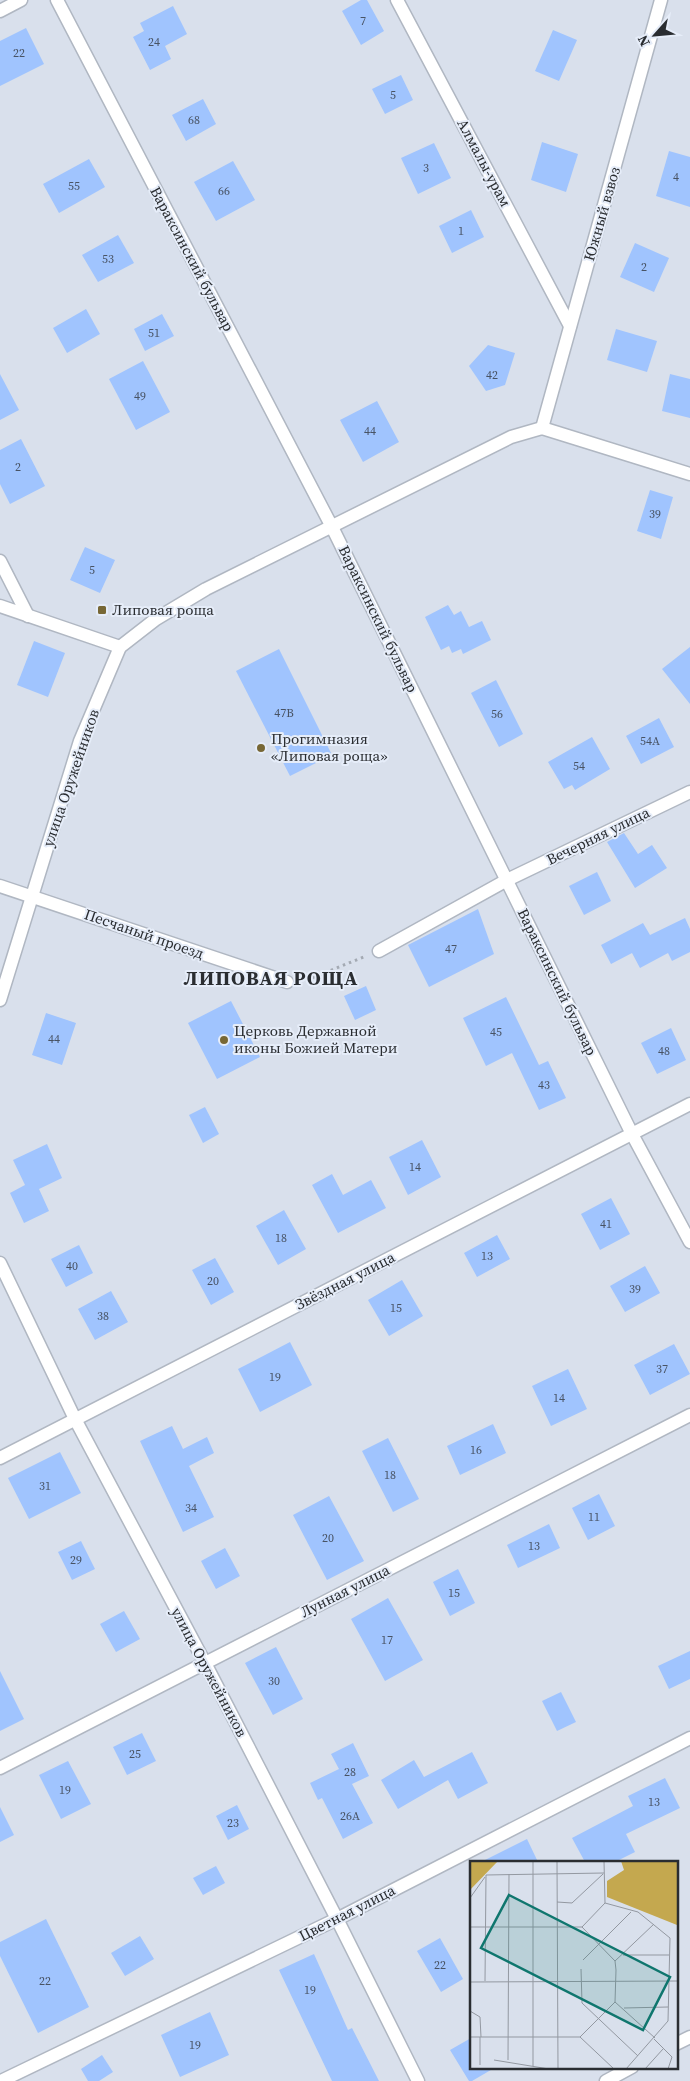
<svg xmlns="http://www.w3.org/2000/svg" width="690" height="2081" viewBox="0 0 690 2081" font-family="'Source Serif 4',serif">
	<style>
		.building { fill: #a0c4fe }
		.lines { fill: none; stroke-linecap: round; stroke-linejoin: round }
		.minor-casing { stroke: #b0b7c2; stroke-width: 15 }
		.path { stroke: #a4aab3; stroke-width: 3; stroke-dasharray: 2.5 4; stroke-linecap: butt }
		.minor { stroke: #fff; stroke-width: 12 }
		.poi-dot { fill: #776735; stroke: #e6edf9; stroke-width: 2 }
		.labels { text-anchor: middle; stroke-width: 4; stroke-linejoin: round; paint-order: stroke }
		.number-label { font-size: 12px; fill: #485364 }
		.street-label { font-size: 15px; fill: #2a2d31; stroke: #e6edf9 }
		.poi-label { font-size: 15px; fill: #2a2d31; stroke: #e6edf9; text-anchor: start }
		.district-label { font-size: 20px; font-weight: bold; letter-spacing: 1px; fill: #2a2d31; stroke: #e6edf9 }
		.inset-road { fill: none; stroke: #9398a1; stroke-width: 1 }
		.view { fill: #0f766e; fill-opacity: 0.15; stroke: #0f766e; stroke-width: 2.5 }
		.inset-edge { fill: none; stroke: #2a2d31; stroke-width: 2.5 }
	</style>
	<rect width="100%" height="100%" fill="#d9e0ec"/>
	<g class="building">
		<polygon points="361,0 367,0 384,31 361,45 342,11"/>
		<polygon points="173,6 187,34 165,46 171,59 150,70 133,37 144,31 140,23"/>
		<polygon points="26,28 44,64 0,86 0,41"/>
		<polygon points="553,30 577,40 559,81 535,71"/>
		<polygon points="401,75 413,100 385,114 372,89"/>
		<polygon points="203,99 216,124 186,141 172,115"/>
		<polygon points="542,142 578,154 566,192 531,180"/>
		<polygon points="434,143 451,178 418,194 401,158"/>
		<polygon points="669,151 690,157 690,207 656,196"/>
		<polygon points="89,159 105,187 59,213 43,184"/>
		<polygon points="233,161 255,200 216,221 194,182"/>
		<polygon points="471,210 484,237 452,253 439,226"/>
		<polygon points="118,235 134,263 98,282 82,255"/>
		<polygon points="635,243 669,258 654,292 620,277"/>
		<polygon points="86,309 100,334 67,353 53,328"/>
		<polygon points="162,314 174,336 145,351 134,329"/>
		<polygon points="616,329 657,341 647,372 607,360"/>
		<polygon points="488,345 515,353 505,385 486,391 469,366"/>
		<polygon points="143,361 170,412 136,430 109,379"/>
		<polygon points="0,374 19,410 0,420"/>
		<polygon points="670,374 690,379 690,418 662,411"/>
		<polygon points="377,401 399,442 363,462 340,420"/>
		<polygon points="21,439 45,486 10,504 0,484 0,450"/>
		<polygon points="650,490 673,497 661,539 637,531"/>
		<polygon points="85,547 115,560 100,593 70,580"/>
		<polygon points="448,605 454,615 461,611 469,627 482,621 491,640 463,654 461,649 452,653 449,646 441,650 425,617"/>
		<polygon points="34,641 65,653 48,697 17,685"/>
		<polygon points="690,647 690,704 662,669"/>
		<polygon points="279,649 332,755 290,776 236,671"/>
		<polygon points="496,680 523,734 499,747 471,693"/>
		<polygon points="659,718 674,747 641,764 626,736"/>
		<polygon points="592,737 610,769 575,790 572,785 564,789 548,762"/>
		<polygon points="624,833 638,854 652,845 667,868 635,888 607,842"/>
		<polygon points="597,872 611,901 584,915 569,886"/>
		<polygon points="478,909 494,954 429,987 408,945"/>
		<polygon points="685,918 690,929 690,952 672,961 668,953 640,968 632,953 611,964 601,945 643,923 650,935"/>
		<polygon points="366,986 376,1010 355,1020 344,996"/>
		<polygon points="506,997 539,1065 548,1061 566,1098 539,1110 512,1053 486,1066 463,1018"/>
		<polygon points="231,1001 260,1057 217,1079 188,1023"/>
		<polygon points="46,1013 76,1023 62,1065 32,1055"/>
		<polygon points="671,1028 686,1060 657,1074 641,1043"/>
		<polygon points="205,1107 219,1134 203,1143 189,1115"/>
		<polygon points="422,1140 441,1177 408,1195 389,1157"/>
		<polygon points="47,1144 62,1178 39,1189 49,1211 24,1223 10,1193 25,1185 13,1160"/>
		<polygon points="332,1174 343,1195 371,1180 386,1208 338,1233 312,1185"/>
		<polygon points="611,1198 630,1234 600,1250 581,1214"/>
		<polygon points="284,1210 306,1249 278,1265 256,1226"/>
		<polygon points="497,1235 510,1259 477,1277 464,1253"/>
		<polygon points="79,1245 93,1273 66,1287 51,1259"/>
		<polygon points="215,1258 234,1292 211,1305 192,1270"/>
		<polygon points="645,1266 660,1293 625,1312 610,1286"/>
		<polygon points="402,1280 423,1316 389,1336 368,1300"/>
		<polygon points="111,1291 128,1322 95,1340 78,1309"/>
		<polygon points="290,1342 312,1385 260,1412 238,1369"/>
		<polygon points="674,1344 690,1374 650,1395 634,1365"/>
		<polygon points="568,1369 587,1409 551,1426 532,1386"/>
		<polygon points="493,1424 506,1453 460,1475 447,1446"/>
		<polygon points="172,1426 183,1449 207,1437 214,1453 189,1466 214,1517 183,1532 140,1441"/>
		<polygon points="388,1438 419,1499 393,1512 362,1451"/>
		<polygon points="60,1452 81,1493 29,1519 8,1478"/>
		<polygon points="599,1494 615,1526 588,1540 572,1508"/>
		<polygon points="329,1496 364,1561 327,1580 293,1515"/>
		<polygon points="549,1524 560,1548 518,1568 507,1545"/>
		<polygon points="81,1541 95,1569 72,1580 58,1552"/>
		<polygon points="225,1548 240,1576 216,1589 201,1561"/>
		<polygon points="458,1569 475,1603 450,1616 433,1582"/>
		<polygon points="388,1598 423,1660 385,1681 351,1619"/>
		<polygon points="124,1611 140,1639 116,1652 100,1624"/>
		<polygon points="276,1647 303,1699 273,1715 245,1663"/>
		<polygon points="690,1651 690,1679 669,1689 658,1666"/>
		<polygon points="0,1671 24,1719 0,1731"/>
		<polygon points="561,1692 576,1722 557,1731 542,1701"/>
		<polygon points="142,1733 156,1761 127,1775 113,1747"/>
		<polygon points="353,1743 369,1776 352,1784 373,1823 343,1839 322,1798 318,1800 310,1783 339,1769 331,1754"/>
		<polygon points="472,1752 488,1783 458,1799 448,1780 398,1809 381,1780 414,1760 424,1777"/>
		<polygon points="68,1761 91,1804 61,1819 39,1775"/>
		<polygon points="665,1778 680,1808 626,1834 635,1852 615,1862 585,1862 572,1838 633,1806 628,1796"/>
		<polygon points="237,1805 249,1829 228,1840 216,1816"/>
		<polygon points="0,1807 14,1835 0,1842"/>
		<polygon points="527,1839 538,1862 481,1862"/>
		<polygon points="216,1866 225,1883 203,1895 193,1878"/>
		<polygon points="46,1919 89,2007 38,2033 0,1956 0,1942"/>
		<polygon points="140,1936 154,1959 125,1976 111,1953"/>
		<polygon points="440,1938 463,1979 441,1992 417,1951"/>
		<polygon points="314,1954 348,2030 352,2028 379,2081 332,2081 279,1970"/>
		<polygon points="210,2012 229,2055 180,2077 161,2035"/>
		<polygon points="471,2038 471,2067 496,2067 472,2081 469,2081 450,2050"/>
		<polygon points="102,2055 113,2072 99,2081 88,2081 81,2069"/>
	</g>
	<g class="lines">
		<g class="minor-casing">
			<g id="minor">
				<polyline points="57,0 332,527 632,1134 690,1242"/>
				<polyline points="397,0 570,326"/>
				<polyline points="0,11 21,0"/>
				<polyline points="542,428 661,0"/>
				<polyline points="0,561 28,616"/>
				<polyline points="0,606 120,647"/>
				<polyline points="0,886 287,982"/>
				<polyline points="379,951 507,880 690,792"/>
				<polyline points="0,1000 80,741 120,647 156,619 206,589 511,437 542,428 690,474"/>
				<polyline points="0,1263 75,1419 205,1663 337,1919 418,2081"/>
				<polyline points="0,1458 690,1104"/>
				<polyline points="0,1768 690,1415"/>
				<polyline points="676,2044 690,2037"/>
				<polyline points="1,2081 337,1919 690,1738"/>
				<polyline points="606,2081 632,2067"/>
			</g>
		</g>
		<polyline class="path" points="300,980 312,978 366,956"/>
		<use href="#minor" class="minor"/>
	</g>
	<g class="poi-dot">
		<rect x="97" y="605" width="10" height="10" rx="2.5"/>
		<circle cx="261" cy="748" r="5"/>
		<circle cx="224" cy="1040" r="5"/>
	</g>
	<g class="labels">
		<g class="number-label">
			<text x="363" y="25">7</text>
			<text x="154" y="46">24</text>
			<text x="19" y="57">22</text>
			<text x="393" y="99">5</text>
			<text x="194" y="124">68</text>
			<text x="426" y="172">3</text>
			<text x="676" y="181">4</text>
			<text x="74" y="190">55</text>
			<text x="224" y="195">66</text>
			<text x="461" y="235">1</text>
			<text x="108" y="263">53</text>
			<text x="644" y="271">2</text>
			<text x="154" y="337">51</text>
			<text x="492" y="379">42</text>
			<text x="140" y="400">49</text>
			<text x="370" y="435">44</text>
			<text x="18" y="471">2</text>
			<text x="655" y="518">39</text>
			<text x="92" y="574">5</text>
			<text x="284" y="717">47В</text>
			<text x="497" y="718">56</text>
			<text x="650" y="745">54А</text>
			<text x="579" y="770">54</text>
			<text x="451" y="953">47</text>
			<text x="496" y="1036">45</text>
			<text x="54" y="1043">44</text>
			<text x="664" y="1055">48</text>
			<text x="544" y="1089">43</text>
			<text x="415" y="1171">14</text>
			<text x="606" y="1228">41</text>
			<text x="281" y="1242">18</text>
			<text x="487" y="1260">13</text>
			<text x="72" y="1270">40</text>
			<text x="213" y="1285">20</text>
			<text x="635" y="1293">39</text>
			<text x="396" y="1312">15</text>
			<text x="103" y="1320">38</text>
			<text x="662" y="1373">37</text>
			<text x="275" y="1381">19</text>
			<text x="559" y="1402">14</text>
			<text x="476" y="1454">16</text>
			<text x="390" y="1479">18</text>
			<text x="45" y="1490">31</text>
			<text x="191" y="1512">34</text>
			<text x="594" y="1521">11</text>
			<text x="328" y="1542">20</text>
			<text x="534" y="1550">13</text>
			<text x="76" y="1564">29</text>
			<text x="454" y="1597">15</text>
			<text x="387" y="1644">17</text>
			<text x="274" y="1685">30</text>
			<text x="135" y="1758">25</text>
			<text x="350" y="1776">28</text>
			<text x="65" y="1794">19</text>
			<text x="654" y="1806">13</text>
			<text x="350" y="1820">26А</text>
			<text x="233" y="1827">23</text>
			<text x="440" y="1969">22</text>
			<text x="45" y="1985">22</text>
			<text x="310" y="1994">19</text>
			<text x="195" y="2049">19</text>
		</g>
		<g class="street-label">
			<text transform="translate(484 163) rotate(62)" y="5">Алмалы-урам</text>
			<text transform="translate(602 214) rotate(-74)" y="5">Южный взвоз</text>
			<text transform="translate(192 259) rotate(62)" y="5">Вараксинский бульвар</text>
			<text transform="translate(378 619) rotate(64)" y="5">Вараксинский бульвар</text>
			<text transform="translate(71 778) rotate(-71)" y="5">улица Оружейников</text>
			<text transform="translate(598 836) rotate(-26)" y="5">Вечерняя улица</text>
			<text transform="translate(144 934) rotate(19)" y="5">Песчаный проезд</text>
			<text transform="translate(557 982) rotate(64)" y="5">Вараксинский бульвар</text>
			<text transform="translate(345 1281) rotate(-27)" y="5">Звёздная улица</text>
			<text transform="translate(345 1591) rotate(-27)" y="5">Лунная улица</text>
			<text transform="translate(209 1672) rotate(62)" y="5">улица Оружейников</text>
			<text transform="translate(347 1913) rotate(-27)" y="5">Цветная улица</text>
		</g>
		<g class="poi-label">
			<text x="112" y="615">Липовая роща</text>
			<text x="271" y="744">Прогимназия<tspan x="271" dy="17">«Липовая роща»</tspan></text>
			<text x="234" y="1036">Церковь Державной<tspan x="234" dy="17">иконы Божией Матери</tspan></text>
		</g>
		<g class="district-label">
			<text x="271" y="985">ЛИПОВАЯ РОЩА</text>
		</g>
	</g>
	<g transform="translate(470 1861)">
		<rect width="208" height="208" fill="#d9e0ec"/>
		<path d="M 0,0 L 28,0 L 0,29 ZM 151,0 L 207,0 L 207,64 L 137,36 L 137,20 L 154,9 Z" fill="#c4a84f"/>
		<path class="inset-road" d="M 63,0 L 63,205M 87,0 L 88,208M 134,0 L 135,42M 0,37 L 15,16M 87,41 L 102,42 L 133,13M 135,42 L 168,51 L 200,77 L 198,160 L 156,208M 0,66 L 112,66 L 145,100 L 146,109 L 145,141 L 110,176 L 0,176M 112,66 L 135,42M 153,94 L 199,94M 113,99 L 161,51M 145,100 L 184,63M 111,108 L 112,142 L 168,195M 15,120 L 16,14 L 134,12M 0,121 L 208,120M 145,141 L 185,177M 154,147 L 198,146M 0,150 L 10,156 L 11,176M 110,176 L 144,208M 184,178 L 202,196 L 198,208M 24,199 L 79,208M 38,199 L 39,13M 10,204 L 10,176M 175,208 L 193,188"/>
		<path class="view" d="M 39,34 L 200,116 L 173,169 L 11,87 Z"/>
		<rect width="208" height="208" class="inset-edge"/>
	</g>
	<g transform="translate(655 35) rotate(243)" stroke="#e6edf9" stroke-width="4" paint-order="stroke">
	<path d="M0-4L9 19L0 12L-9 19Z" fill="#2a2d31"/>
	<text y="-8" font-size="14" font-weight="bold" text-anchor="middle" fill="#2a2d31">N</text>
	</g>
</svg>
